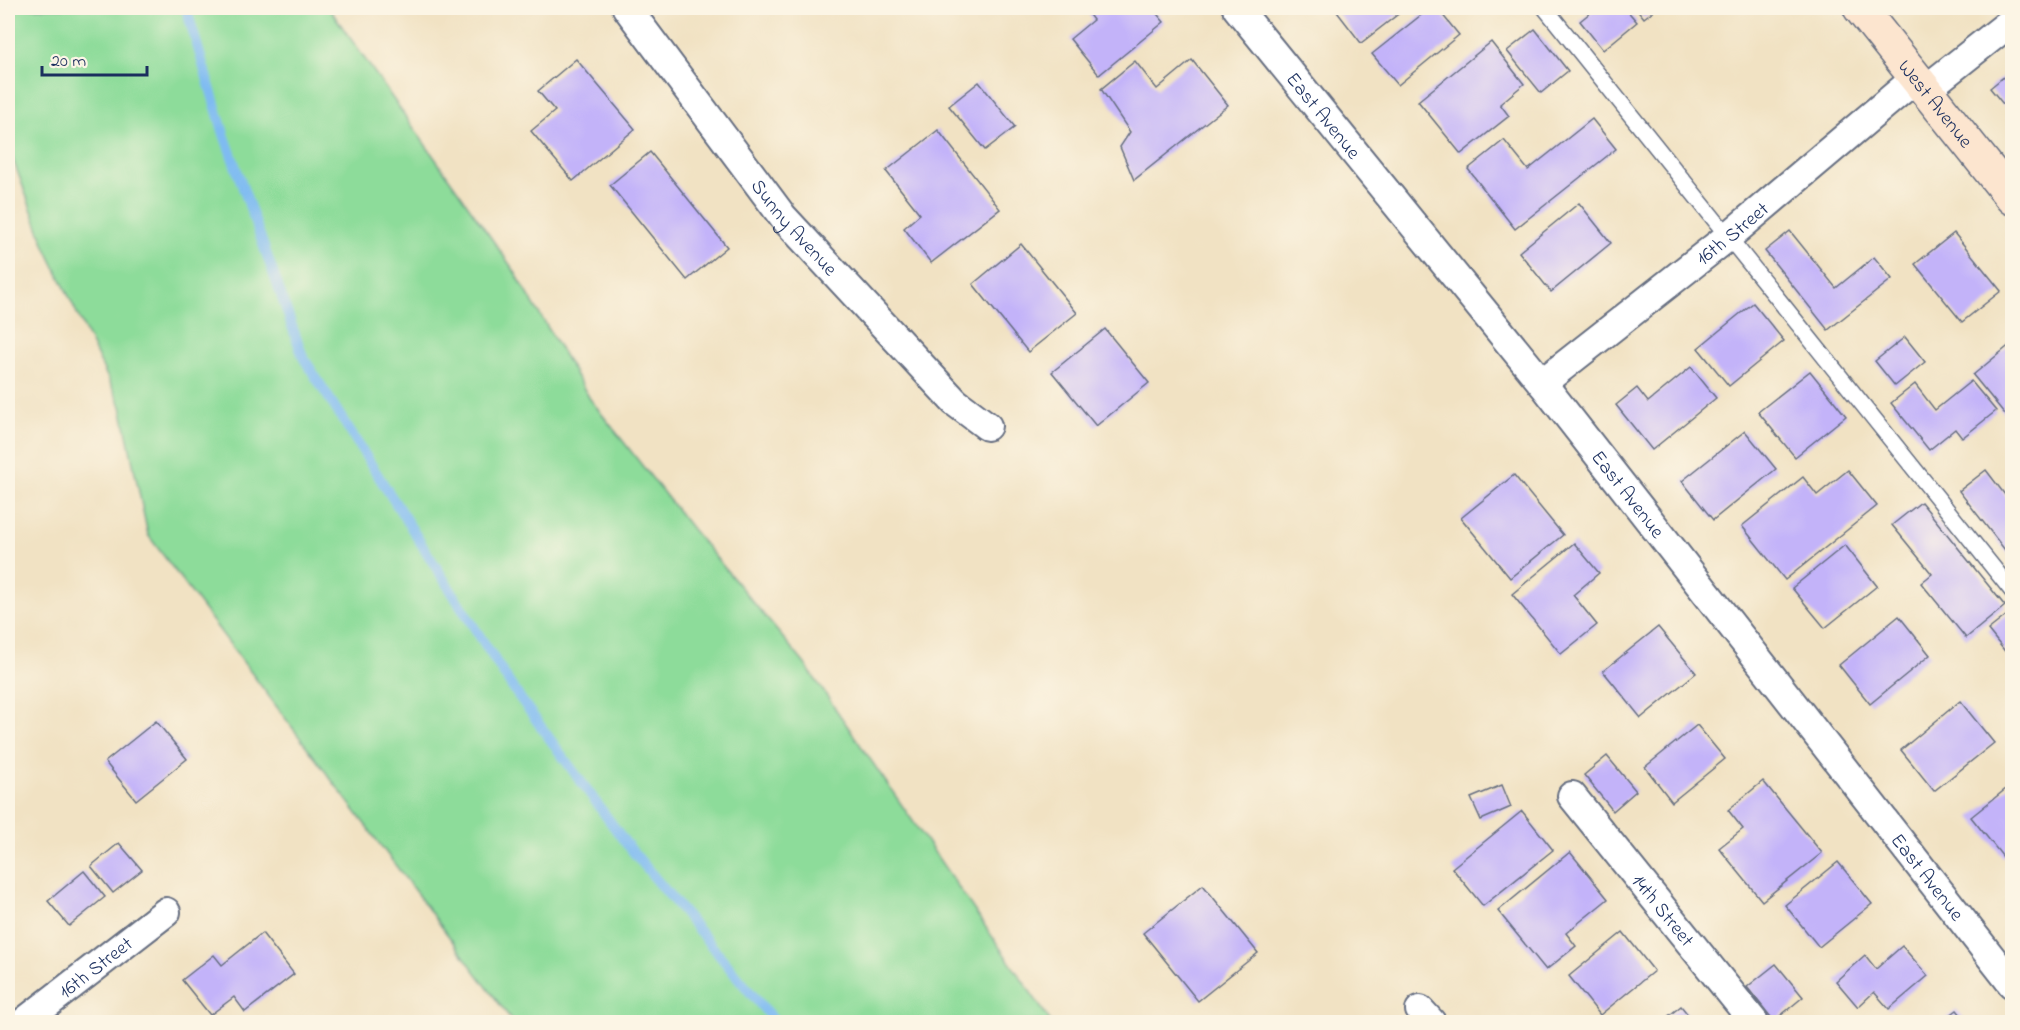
<svg xmlns="http://www.w3.org/2000/svg" width="2020" height="1030" viewBox="0 0 2020 1030" font-family="'Indie Flower',sans-serif">
	<style>
		.green { fill: #8ddc9a; stroke: #54867c; stroke-width: 1.5 }
		.lines { fill: none; stroke-linecap: round; stroke-linejoin: round }
		.stream { stroke: #7fbbf1; stroke-width: 10 }
		.building { fill: #c3b3f9 }
		.lane-casing { stroke: #666e81; stroke-width: 18 }
		.street-casing { stroke: #666e81; stroke-width: 32 }
		.secondary-casing { stroke: #666e81; stroke-width: 36 }
		.lane { stroke: #fff; stroke-width: 15 }
		.street { stroke: #fff; stroke-width: 28 }
		.secondary { stroke: #fce5cf; stroke-width: 33 }
		.labels { text-anchor: middle; stroke-width: 5; stroke-linejoin: round; paint-order: stroke }
		.street-label { font-size: 20px; fill: #1b2f5e; stroke: #fcf5e5 }
	</style>
	<rect width="100%" height="100%" fill="#fcf5e5"/>
	<filter id="ink" filterUnits="userSpaceOnUse"><feTurbulence type="fractalNoise" baseFrequency=".0167" numOctaves="2"/><feDisplacementMap in="SourceGraphic" scale="12" xChannelSelector="R" yChannelSelector="G"/><feConvolveMatrix kernelMatrix="1 2 1 2 8 2 1 2 1" color-interpolation-filters="sRGB"/></filter>
	<filter id="wash" filterUnits="userSpaceOnUse"><feTurbulence type="fractalNoise" baseFrequency=".008" numOctaves="4" result="noise"/><feDisplacementMap in="SourceGraphic" scale="24" xChannelSelector="R" yChannelSelector="G"/><feGaussianBlur stdDeviation="1.35" result="paint"/><feColorMatrix in="noise" values="0 0 0 0 0 0 0 0 0 0 0 0 0 0 0 0 0 1.4 0 .05"/><feComposite in="paint" operator="in"/></filter>
	<g filter="url(#wash)">
		<rect width="100%" height="100%" fill="#f1e2c3"/>
		<polygon class="green" points="8,8 329,8 513,269 590,399 692,529 804,663 1051,1022 513,1022 148,535 121,406 45,246 8,146"/>
		<g class="lines">
			<polyline class="stream" points="186,8 224,134 303,357 512,687 625,842 775,1022"/>
		</g>
		<g id="blocks">
			<g class="building">
				<polygon points="1084,8 1152,8 1164,22 1099,75 1070,39 1093,20"/>
				<polygon points="1334,8 1406,8 1361,43"/>
				<polygon points="1430,8 1437,8 1459,35 1398,85 1372,54"/>
				<polygon points="1596,8 1625,8 1637,22 1603,50 1580,21"/>
				<polygon points="1636,8 1657,8 1644,18"/>
				<polygon points="1535,29 1568,71 1541,93 1507,51"/>
				<polygon points="1491,42 1524,84 1500,104 1509,116 1461,154 1418,101"/>
				<polygon points="576,59 635,129 573,181 531,131 555,111 538,91"/>
				<polygon points="1192,60 1228,105 1134,180 1120,147 1130,132 1101,89 1135,61 1157,89"/>
				<polygon points="2012,70 2012,115 1990,88"/>
				<polygon points="979,82 1015,127 985,150 949,106"/>
				<polygon points="1592,119 1616,149 1515,229 1468,169 1504,140 1528,170"/>
				<polygon points="938,130 1000,209 931,263 904,228 920,214 886,171"/>
				<polygon points="650,152 727,247 687,280 610,185"/>
				<polygon points="1579,203 1611,243 1551,292 1519,252"/>
				<polygon points="1790,231 1836,288 1874,257 1892,279 1828,330 1765,251"/>
				<polygon points="1954,233 2001,291 1962,322 1915,264"/>
				<polygon points="1021,244 1077,313 1028,352 973,284"/>
				<polygon points="1753,303 1784,341 1729,386 1698,348"/>
				<polygon points="1105,329 1149,383 1096,426 1052,372"/>
				<polygon points="1905,337 1925,362 1895,386 1875,361"/>
				<polygon points="2012,343 2012,417 2009,419 1973,375"/>
				<polygon points="1691,367 1716,398 1652,450 1616,405 1637,388 1648,402"/>
				<polygon points="1810,371 1846,416 1795,457 1758,412"/>
				<polygon points="1971,381 1996,411 1962,438 1955,429 1929,450 1891,403 1915,384 1935,410"/>
				<polygon points="1745,431 1776,469 1713,520 1682,481"/>
				<polygon points="1848,470 1877,506 1785,580 1742,526 1803,477 1817,495"/>
				<polygon points="1986,470 2012,504 2012,559 1959,491"/>
				<polygon points="1514,475 1563,535 1510,578 1461,518"/>
				<polygon points="1921,502 2005,606 1966,638 1921,583 1932,574 1892,525"/>
				<polygon points="1574,543 1599,573 1573,595 1597,625 1561,654 1512,594"/>
				<polygon points="1845,545 1877,586 1825,628 1792,588"/>
				<polygon points="2012,611 2012,660 1988,630"/>
				<polygon points="1899,616 1930,655 1870,704 1839,665"/>
				<polygon points="1658,627 1696,673 1641,718 1603,671"/>
				<polygon points="1960,701 1994,743 1934,791 1901,750"/>
				<polygon points="156,721 187,759 136,800 105,762"/>
				<polygon points="1697,725 1725,759 1672,802 1645,767"/>
				<polygon points="1607,756 1636,791 1613,811 1584,775"/>
				<polygon points="1763,781 1822,853 1762,901 1719,848 1743,829 1728,810"/>
				<polygon points="2012,784 2012,849 2003,857 1971,817"/>
				<polygon points="1502,785 1511,807 1481,820 1471,798"/>
				<polygon points="1522,811 1553,850 1483,906 1452,868"/>
				<polygon points="119,843 142,870 113,893 91,866"/>
				<polygon points="1570,852 1608,899 1566,933 1576,946 1546,970 1498,911"/>
				<polygon points="1838,862 1872,904 1819,947 1785,905"/>
				<polygon points="84,871 105,897 69,926 48,901"/>
				<polygon points="1203,885 1258,953 1198,1001 1143,933"/>
				<polygon points="1623,932 1654,971 1600,1015 1569,976"/>
				<polygon points="262,933 294,974 245,1012 234,997 210,1015 182,980 214,955 222,965"/>
				<polygon points="1902,946 1928,976 1889,1009 1874,992 1858,1007 1836,981 1865,955 1876,969"/>
				<polygon points="1776,964 1803,997 1774,1021 1747,987"/>
				<polygon points="1681,1006 1694,1022 1661,1022"/>
				<polygon points="1957,1010 1967,1022 1941,1022"/>
			</g>
		</g>
	</g>
	<g filter="url(#ink)">
		<use href="#blocks" fill-opacity="0" stroke="#666e81" stroke-width="1.5"/>
		<g class="lines">
			<g class="lane-casing">
				<polyline id="lane" points="1545,8 2012,591"/>
			</g>
			<g class="street-casing">
				<g id="street">
					<path id="s1" d="M 627,8 L 783,217 L 955,402 L 987,426"/>
					<path id="s2" d="M 1237,8 L 1542,383 L 2012,984"/>
					<polyline points="1925,90 2012,21"/>
					<path id="s3" d="M 1542,383 L 1729,236 L 1916,78"/>
					<path id="s4" d="M 1572,796 L 1754,1022"/>
					<polyline points="1420,1010 1431,1022"/>
					<path id="s5" d="M 24,1022 L 166,912"/>
				</g>
			</g>
			<g class="secondary-casing">
				<g id="secondary">
					<path id="s6" d="M 1860,8 L 2012,198"/>
				</g>
			</g>
			<use href="#lane" class="lane"/>
			<use href="#street" class="street"/>
			<use href="#secondary" class="secondary"/>
		</g>
	</g>
	<g class="labels">
		<g class="street-label">
			<text dy="7" stroke="none"><textPath href="#s6" startOffset="122">West Avenue</textPath></text>
			<text dy="7" stroke="none"><textPath href="#s2" startOffset="138">East Avenue</textPath></text>
			<text dy="7" stroke="none"><textPath href="#s1" startOffset="276">Sunny Avenue</textPath></text>
			<text dy="7" stroke="none"><textPath href="#s3" startOffset="242">16th Street</textPath></text>
			<text dy="7" stroke="none"><textPath href="#s2" startOffset="624">East Avenue</textPath></text>
			<text dy="7" stroke="none"><textPath href="#s2" startOffset="1110">East Avenue</textPath></text>
			<text dy="7" stroke="none"><textPath href="#s4" startOffset="146">14th Street</textPath></text>
			<text dy="7" stroke="none"><textPath href="#s5" startOffset="90">16th Street</textPath></text>
		</g>
	</g>
	<rect width="2020" height="1030" fill="none" stroke="#fcf5e5" stroke-width="30"/>
	<path d="M42 66v9h105v-9" fill="none" stroke="#1b2f5e" stroke-width="3"/>
	<text x="51" y="66" font-size="18" fill="#1b2f5e" stroke="#fcf5e5" stroke-width="4.5" paint-order="stroke">20 m</text>
</svg>
